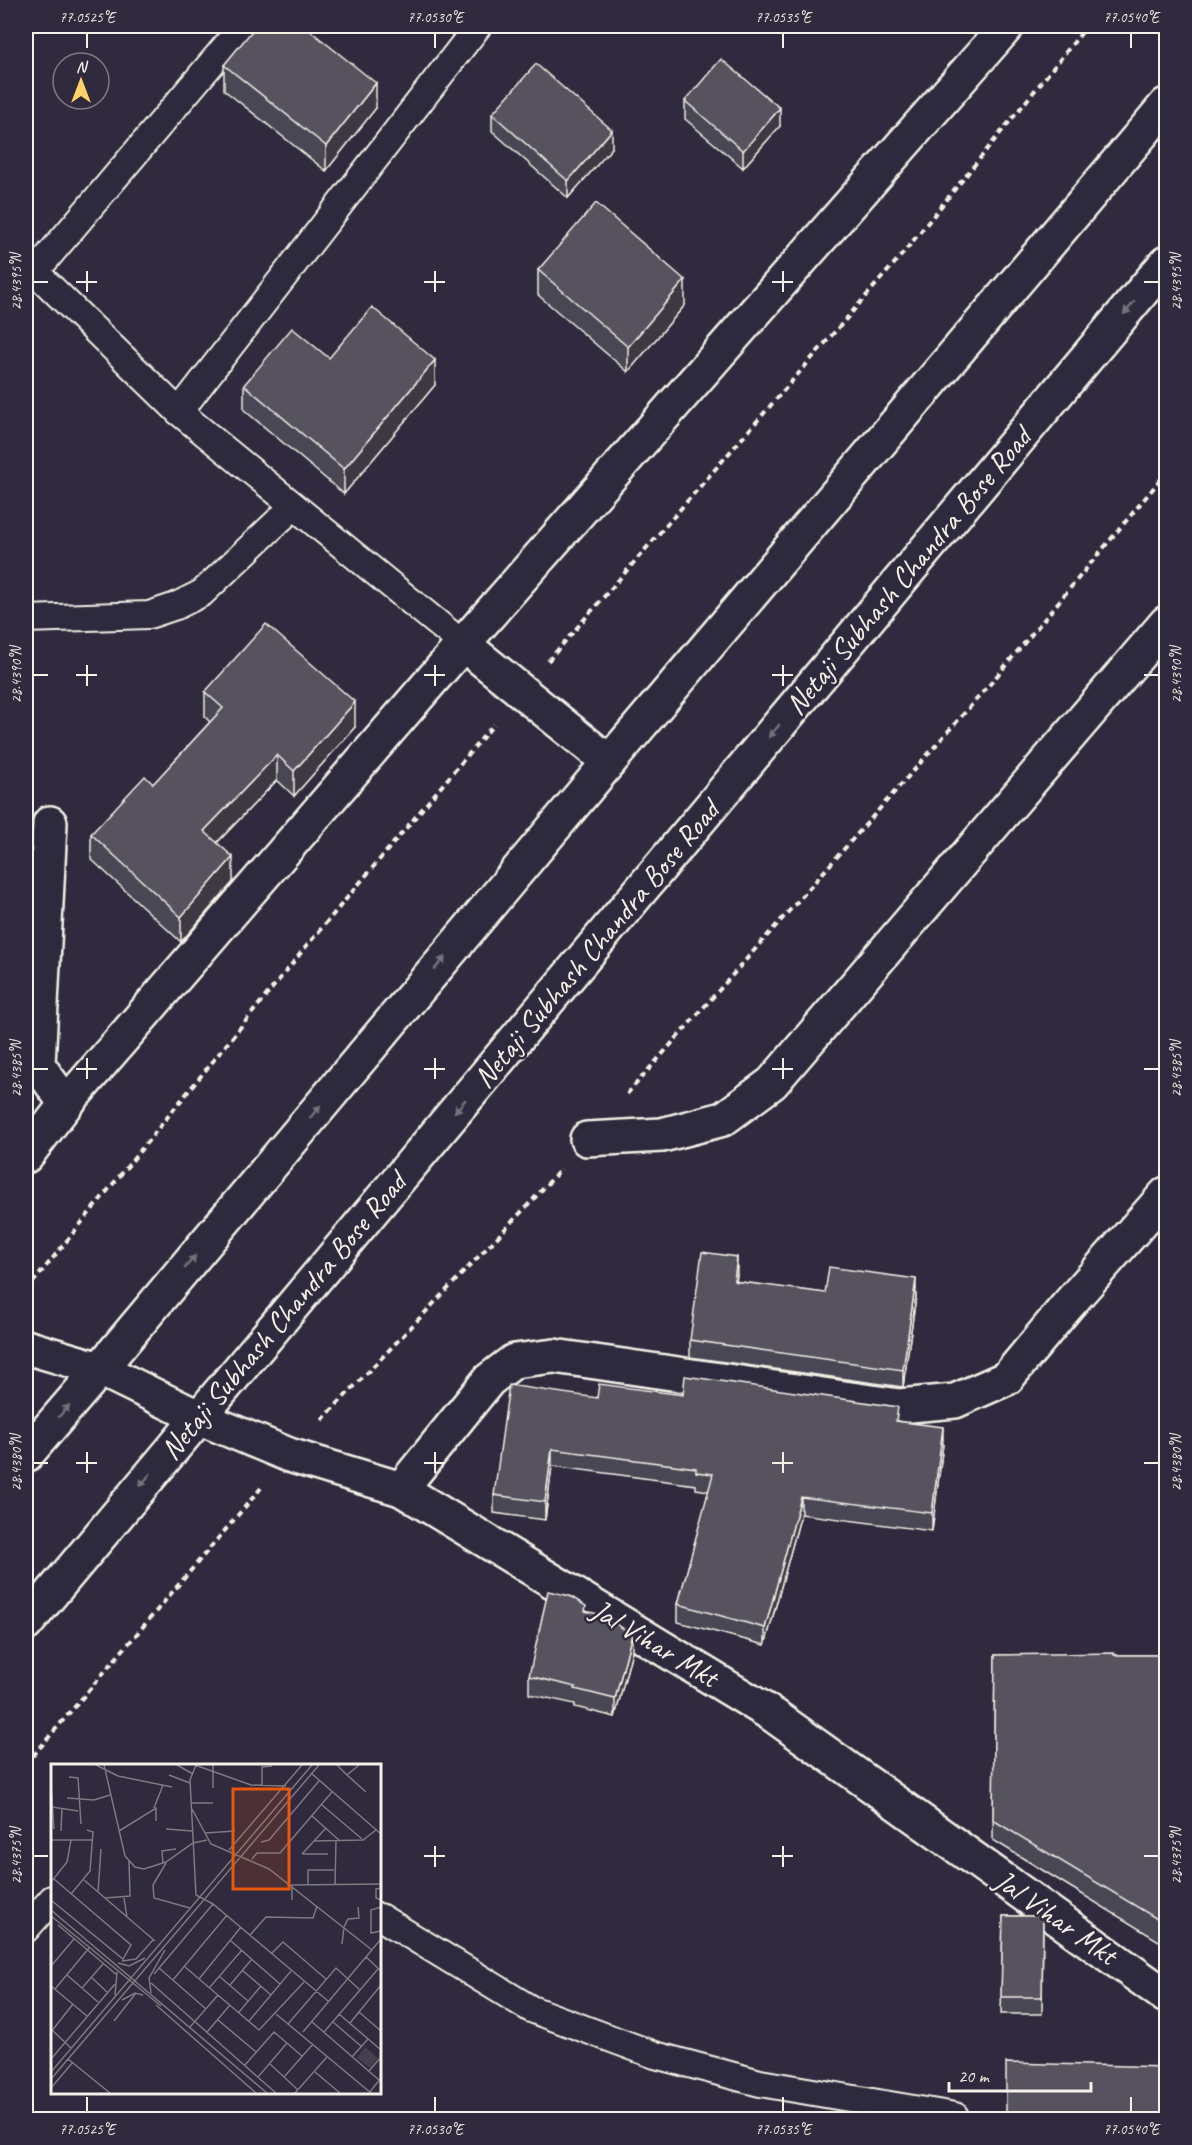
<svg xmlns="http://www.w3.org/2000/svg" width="1192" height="2145" viewBox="0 0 1192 2145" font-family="Caveat,sans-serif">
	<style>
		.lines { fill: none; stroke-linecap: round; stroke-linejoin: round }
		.service-casing { stroke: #f4f1e8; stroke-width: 30 }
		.minor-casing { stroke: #f4f1e8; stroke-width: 38 }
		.secondary-casing { stroke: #f4f1e8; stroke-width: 38 }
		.path { stroke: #f4f1e8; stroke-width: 4; stroke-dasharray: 6 4.5; stroke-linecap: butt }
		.service { stroke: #2f2a3d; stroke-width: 26 }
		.minor { stroke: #2f2a3d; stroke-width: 33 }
		.secondary { stroke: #2f2a3d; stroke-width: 33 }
		.wall { fill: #4a4752; stroke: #f4f1e8; stroke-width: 1.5 }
		.shaded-wall { fill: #3c3942; stroke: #f4f1e8; stroke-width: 1.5 }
		.building { fill: #56525f; stroke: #f4f1e8; stroke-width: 1.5 }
		.oneway { fill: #747079 }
		.ticks { fill: none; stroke: #f4f1e8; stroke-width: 2 }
		.labels { text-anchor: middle; stroke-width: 5; stroke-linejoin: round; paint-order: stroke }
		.street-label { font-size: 30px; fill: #f4f1e8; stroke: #2f2a3d }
		.inset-road { fill: none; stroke: #7e7a81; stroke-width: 1.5 }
		.view { fill: #e8590c; fill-opacity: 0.15; stroke: #e8590c; stroke-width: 3 }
		.inset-edge { fill: none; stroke: #f4f1e8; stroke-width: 3 }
		.neatline { fill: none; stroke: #f4f1e8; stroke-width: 2 }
		.ticks-label { font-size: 15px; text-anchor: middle; fill: #f4f1e8 }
	</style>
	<rect width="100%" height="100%" fill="#2f2a3d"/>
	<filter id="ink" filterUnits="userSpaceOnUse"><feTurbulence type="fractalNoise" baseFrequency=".0167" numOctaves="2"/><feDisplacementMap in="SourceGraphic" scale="12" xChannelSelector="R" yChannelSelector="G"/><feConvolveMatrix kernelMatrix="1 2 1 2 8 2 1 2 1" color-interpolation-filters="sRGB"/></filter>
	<g filter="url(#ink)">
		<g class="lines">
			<g class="service-casing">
				<g id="service">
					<polyline points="26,263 179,412 463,644"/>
					<polyline points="35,272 243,26"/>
					<polyline points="179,412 478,26"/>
					<polyline points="26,619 149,615 176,606 202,593 293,507"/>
					<polyline points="380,1917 531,2009 655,2055 760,2083 955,2116"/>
					<polyline points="26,1929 52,1899"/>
				</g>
			</g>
			<g class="minor-casing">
				<g id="minor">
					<polyline points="463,644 609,762"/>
					<polyline points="50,823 38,1065 66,1104"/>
					<polyline points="587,1139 662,1135 723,1119 772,1083 1166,623"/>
					<polyline points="26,1156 66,1104 463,644 1007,26"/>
					<polyline points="26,1347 100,1369 198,1417 289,1455 401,1489 773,1715 1166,1996"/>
					<polyline points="401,1489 489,1380 514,1361 554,1356 899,1406 955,1401 1007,1378 1067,1306 1166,1194"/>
				</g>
			</g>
			<g class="secondary-casing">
				<g id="secondary">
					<polyline points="26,1455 100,1369 609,762 1166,105"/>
					<polyline points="26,1624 1166,263"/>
				</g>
			</g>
			<g class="path">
				<polyline points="548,661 900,257 1087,26"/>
				<polyline points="627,1094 991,683 1166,473"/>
				<polyline points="26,1291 309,943 494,724"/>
				<polyline points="322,1420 529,1204 561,1169"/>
				<polyline points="26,1764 261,1488"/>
			</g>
			<use href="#service" class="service"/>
			<use href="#minor" class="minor"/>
			<use href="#secondary" class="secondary"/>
		</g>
		<g class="wall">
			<polygon points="224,65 376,108 326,171 224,90"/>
			<polygon points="685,101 780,126 743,168 685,119"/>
			<polygon points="492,114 612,148 568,198 492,131"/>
			<polygon points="538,270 685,305 628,372 538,295"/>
			<polygon points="329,358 435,385 344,494 244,410 244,385"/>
			<polygon points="205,692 355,727 294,796 277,780 217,843 233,882 181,942 91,859 91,834 153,784 210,722 205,717"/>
			<polygon points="737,1274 736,1282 825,1293 916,1296 903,1387 690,1357 690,1340"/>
			<polygon points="683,1395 898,1421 943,1444 932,1531 801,1514 765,1645 678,1622 678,1604 709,1491 696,1489 696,1485 552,1466 545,1520 494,1513 494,1495 597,1398"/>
			<polygon points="586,1611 632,1651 615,1717 575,1707 575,1704 529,1694 529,1676"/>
			<polygon points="995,1655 1167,1655 1167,1946 993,1840"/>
			<polygon points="1003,1916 1043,1916 1042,2014 1001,2014"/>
		</g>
		<g class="shaded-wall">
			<polygon points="376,83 376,108 326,171 326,146"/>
			<polygon points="780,108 780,126 743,168 743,151"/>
			<polygon points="612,130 612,148 568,198 568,181"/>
			<polygon points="685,280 685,305 628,372 628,347"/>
			<polygon points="435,360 435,385 344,494 344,469"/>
			<polygon points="355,702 355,727 294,796 294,771"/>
			<polygon points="277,755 277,780 204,856 204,831"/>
			<polygon points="233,857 233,882 181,942 181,917"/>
			<polygon points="737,1257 737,1274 734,1298 734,1281"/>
			<polygon points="916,1279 916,1296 903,1387 903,1370"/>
			<polygon points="943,1427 943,1444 932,1531 932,1513"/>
			<polygon points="552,1449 552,1466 545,1520 545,1502"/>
			<polygon points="801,1497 801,1514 765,1645 765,1628"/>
			<polygon points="632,1634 632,1651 615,1717 615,1699"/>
		</g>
		<g class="building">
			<polygon points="256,26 304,26 376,83 326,146 224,65"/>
			<polygon points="721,59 780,108 743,151 685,101"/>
			<polygon points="536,64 612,130 568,181 492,114"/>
			<polygon points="596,203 685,280 628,347 538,270"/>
			<polygon points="372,307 435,360 344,469 244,385 292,328 329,358"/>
			<polygon points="266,624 355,702 294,771 277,755 204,831 233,857 181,917 91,834 145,776 153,784 223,708 205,692"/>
			<polygon points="702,1252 737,1257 734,1281 825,1293 829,1267 916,1279 903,1370 690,1340"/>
			<polygon points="685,1376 898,1407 896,1421 943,1427 932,1513 801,1497 765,1628 678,1604 713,1474 696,1472 696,1468 552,1449 545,1502 494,1495 509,1385 597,1398 599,1384 683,1395"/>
			<polygon points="548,1591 570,1596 586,1606 585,1611 602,1615 632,1634 615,1699 575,1689 576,1687 529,1676"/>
			<polygon points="1114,1653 1114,1655 1167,1655 1167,1925 993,1820 995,1655"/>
			<polygon points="1003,1916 1043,1916 1042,1997 1001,1997"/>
			<polygon points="1006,2063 1167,2067 1167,2120 1006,2120"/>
		</g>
		<defs><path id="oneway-solid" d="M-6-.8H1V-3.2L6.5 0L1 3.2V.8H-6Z" transform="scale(1.5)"/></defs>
		<g class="oneway">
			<use href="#oneway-solid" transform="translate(1129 308) rotate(130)"/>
			<use href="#oneway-solid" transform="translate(774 731) rotate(130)"/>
			<use href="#oneway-solid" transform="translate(440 963) rotate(-50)"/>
			<use href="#oneway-solid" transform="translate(460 1106) rotate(130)"/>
			<use href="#oneway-solid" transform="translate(315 1112) rotate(-50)"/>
			<use href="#oneway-solid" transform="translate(190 1262) rotate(-50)"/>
			<use href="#oneway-solid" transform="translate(64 1411) rotate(-49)"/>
			<use href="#oneway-solid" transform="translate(145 1480) rotate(130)"/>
		</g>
	</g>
	<path class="ticks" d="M 87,33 L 87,48M 435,33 L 435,48M 783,33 L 783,48M 1131,33 L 1131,48M 87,271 L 87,292M 435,271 L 435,292M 783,271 L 783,292M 33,282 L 48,282M 76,282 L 97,282M 424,282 L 445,282M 772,282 L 793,282M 1144,282 L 1159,282M 87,665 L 87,686M 435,665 L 435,686M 783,665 L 783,686M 33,675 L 48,675M 76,675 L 97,675M 424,675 L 445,675M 772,675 L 793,675M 1144,675 L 1159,675M 87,1058 L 87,1079M 435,1058 L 435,1079M 783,1058 L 783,1079M 33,1069 L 48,1069M 76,1069 L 97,1069M 424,1069 L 445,1069M 772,1069 L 793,1069M 1144,1069 L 1159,1069M 87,1452 L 87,1473M 435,1452 L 435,1473M 783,1452 L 783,1473M 33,1463 L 48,1463M 76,1463 L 97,1463M 424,1463 L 445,1463M 772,1463 L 793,1463M 1144,1463 L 1159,1463M 435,1846 L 435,1867M 783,1846 L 783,1867M 33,1856 L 48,1856M 424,1856 L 445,1856M 772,1856 L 793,1856M 1144,1856 L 1159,1856M 87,2097 L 87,2112M 435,2097 L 435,2112M 783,2097 L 783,2112M 1131,2097 L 1131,2112"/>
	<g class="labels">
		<g class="street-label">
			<text transform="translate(908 571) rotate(-50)" y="10">Netaji Subhash Chandra Bose Road</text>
			<text transform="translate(596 944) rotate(-50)" y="10">Netaji Subhash Chandra Bose Road</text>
			<text transform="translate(283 1316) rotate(-50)" y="10">Netaji Subhash Chandra Bose Road</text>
			<text transform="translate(655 1643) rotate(31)" y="10">Jal Vihar Mkt</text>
			<text transform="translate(1056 1917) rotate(35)" y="10">Jal Vihar Mkt</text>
		</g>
	</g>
	<g transform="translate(51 1764)">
		<rect width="330" height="330" fill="#2f2a3d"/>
		<path d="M 314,283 L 327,294 L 319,304 L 306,294 Z" fill="#454050"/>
		<path class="inset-road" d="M 45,1 L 67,12 L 121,23M 53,1 L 74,92 L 84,103 L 93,105 L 115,98 L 142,79 L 156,76M 126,1 L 142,10M 144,1 L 200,21 L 235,22M 145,1 L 139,16 L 145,131 L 162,140 L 277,237M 286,1 L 296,11 L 308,1M 260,9 L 330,70M 118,11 L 139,19M 296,11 L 315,28M 18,13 L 27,14 L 30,60M 0,19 L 3,65M 211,22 L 211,3 L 221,2M 162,24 L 162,1M 16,34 L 43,36 L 59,31M 141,39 L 162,39M 271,41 L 311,75M 1,43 L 27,47M 103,44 L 112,21M 141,45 L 160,80 L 218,105 L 321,186M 261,52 L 289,77M 115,65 L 141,67M 10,67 L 11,44M 68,67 L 105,44 L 105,57M 154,69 L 184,67M 0,76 L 42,76M 263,77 L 312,76 L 325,66M 210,78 L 218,76 L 268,17M 178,86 L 251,1M 251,90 L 275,64M 252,90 L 277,90M 201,95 L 206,89 L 229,89 L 281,28M 115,99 L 102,121 L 103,134 L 139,144M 112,100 L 111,87 L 125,85M 33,116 L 104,177M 0,118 L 16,98 L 20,76M 257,121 L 257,106 L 283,106M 284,121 L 285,77M 330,124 L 325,125 L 325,134 L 330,136M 47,128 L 50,85M 20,130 L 39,107 L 42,68 L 36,66M 54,134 L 79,132 L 78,97M 73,134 L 76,153M 0,136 L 72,195 L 80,181 L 3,115M 241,136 L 241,121 L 330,120M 330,143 L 320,146 L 320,169 L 330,167M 0,146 L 216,329M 0,152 L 110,242M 7,161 L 66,211M 199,171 L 215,153 L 262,154 L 266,142M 180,177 L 229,220M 291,180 L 293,163 L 297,155 L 308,154 L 307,143M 220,190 L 232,178 L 275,215M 315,193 L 330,207M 71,197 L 85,195 L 102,176M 67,199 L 78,202 L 94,194M 0,202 L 23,175M 134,203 L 208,266 L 253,218M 108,204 L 155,245M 191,206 L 220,231M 103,210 L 162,140M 16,211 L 47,238M 168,212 L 197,237M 40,213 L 56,228M 148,215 L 190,163M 122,216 L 176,151M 100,219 L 225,329M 179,221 L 201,195M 0,222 L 36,252M 159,223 L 191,186M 31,224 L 52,200M 4,225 L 38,184M 100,229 L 98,214 L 114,186M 64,231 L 66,208M 71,236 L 84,229 L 92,231M 105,241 L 205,329M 188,248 L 210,222M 308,248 L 330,267M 225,250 L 320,329M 288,250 L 330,286M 167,256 L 205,288M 63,257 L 85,229M 198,257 L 240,207M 260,257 L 328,316M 282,258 L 311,283M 299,259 L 330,221M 237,260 L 285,204 L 309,226M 139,263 L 167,231M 1,266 L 20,284M 0,268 L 22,240M 156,268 L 179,241M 252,268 L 330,175M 273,268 L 327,205M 301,293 L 317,275M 0,295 L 64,220M 17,295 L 59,329M 219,300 L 247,326M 194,301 L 223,268 L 251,292M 318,307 L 330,293M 0,308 L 261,1M 264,308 L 289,329M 207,313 L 236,279M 233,313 L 262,280M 0,315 L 268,1M 0,324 L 22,298M 244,329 L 276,293M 318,329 L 330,314"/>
		<path class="view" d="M 182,25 L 238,25 L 238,125 L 182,125 Z"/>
		<rect width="330" height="330" class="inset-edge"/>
	</g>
	<rect width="1192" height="2145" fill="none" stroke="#2f2a3d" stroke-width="66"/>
	<g transform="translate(81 81)"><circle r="28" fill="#2f2a3d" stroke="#7e7a81" stroke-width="1.5"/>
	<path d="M0-4.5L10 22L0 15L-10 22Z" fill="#ffd166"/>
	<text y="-9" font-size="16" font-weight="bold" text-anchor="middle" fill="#f4f1e8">N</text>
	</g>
	<path d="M949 2082v9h142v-9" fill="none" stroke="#f4f1e8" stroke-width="3"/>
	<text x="958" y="2082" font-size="18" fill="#f4f1e8" stroke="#2f2a3d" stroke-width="4.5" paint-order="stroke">20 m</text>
	<rect x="33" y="33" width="1126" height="2079" class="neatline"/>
	<g class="ticks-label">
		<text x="87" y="22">77.0525°E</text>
		<text x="435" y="22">77.0530°E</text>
		<text x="783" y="22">77.0535°E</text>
		<text x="1131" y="22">77.0540°E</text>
		<text transform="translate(16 282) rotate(-90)" y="5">28.4395°N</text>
		<text transform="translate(1176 282) rotate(-90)" y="5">28.4395°N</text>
		<text transform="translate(16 675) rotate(-90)" y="5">28.4390°N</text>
		<text transform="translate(1176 675) rotate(-90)" y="5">28.4390°N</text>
		<text transform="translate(16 1069) rotate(-90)" y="5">28.4385°N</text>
		<text transform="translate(1176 1069) rotate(-90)" y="5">28.4385°N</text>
		<text transform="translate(16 1463) rotate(-90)" y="5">28.4380°N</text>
		<text transform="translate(1176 1463) rotate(-90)" y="5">28.4380°N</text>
		<text transform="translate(16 1856) rotate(-90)" y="5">28.4375°N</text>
		<text transform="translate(1176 1856) rotate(-90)" y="5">28.4375°N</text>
		<text x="87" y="2134">77.0525°E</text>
		<text x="435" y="2134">77.0530°E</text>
		<text x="783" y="2134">77.0535°E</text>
		<text x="1131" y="2134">77.0540°E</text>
	</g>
</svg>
